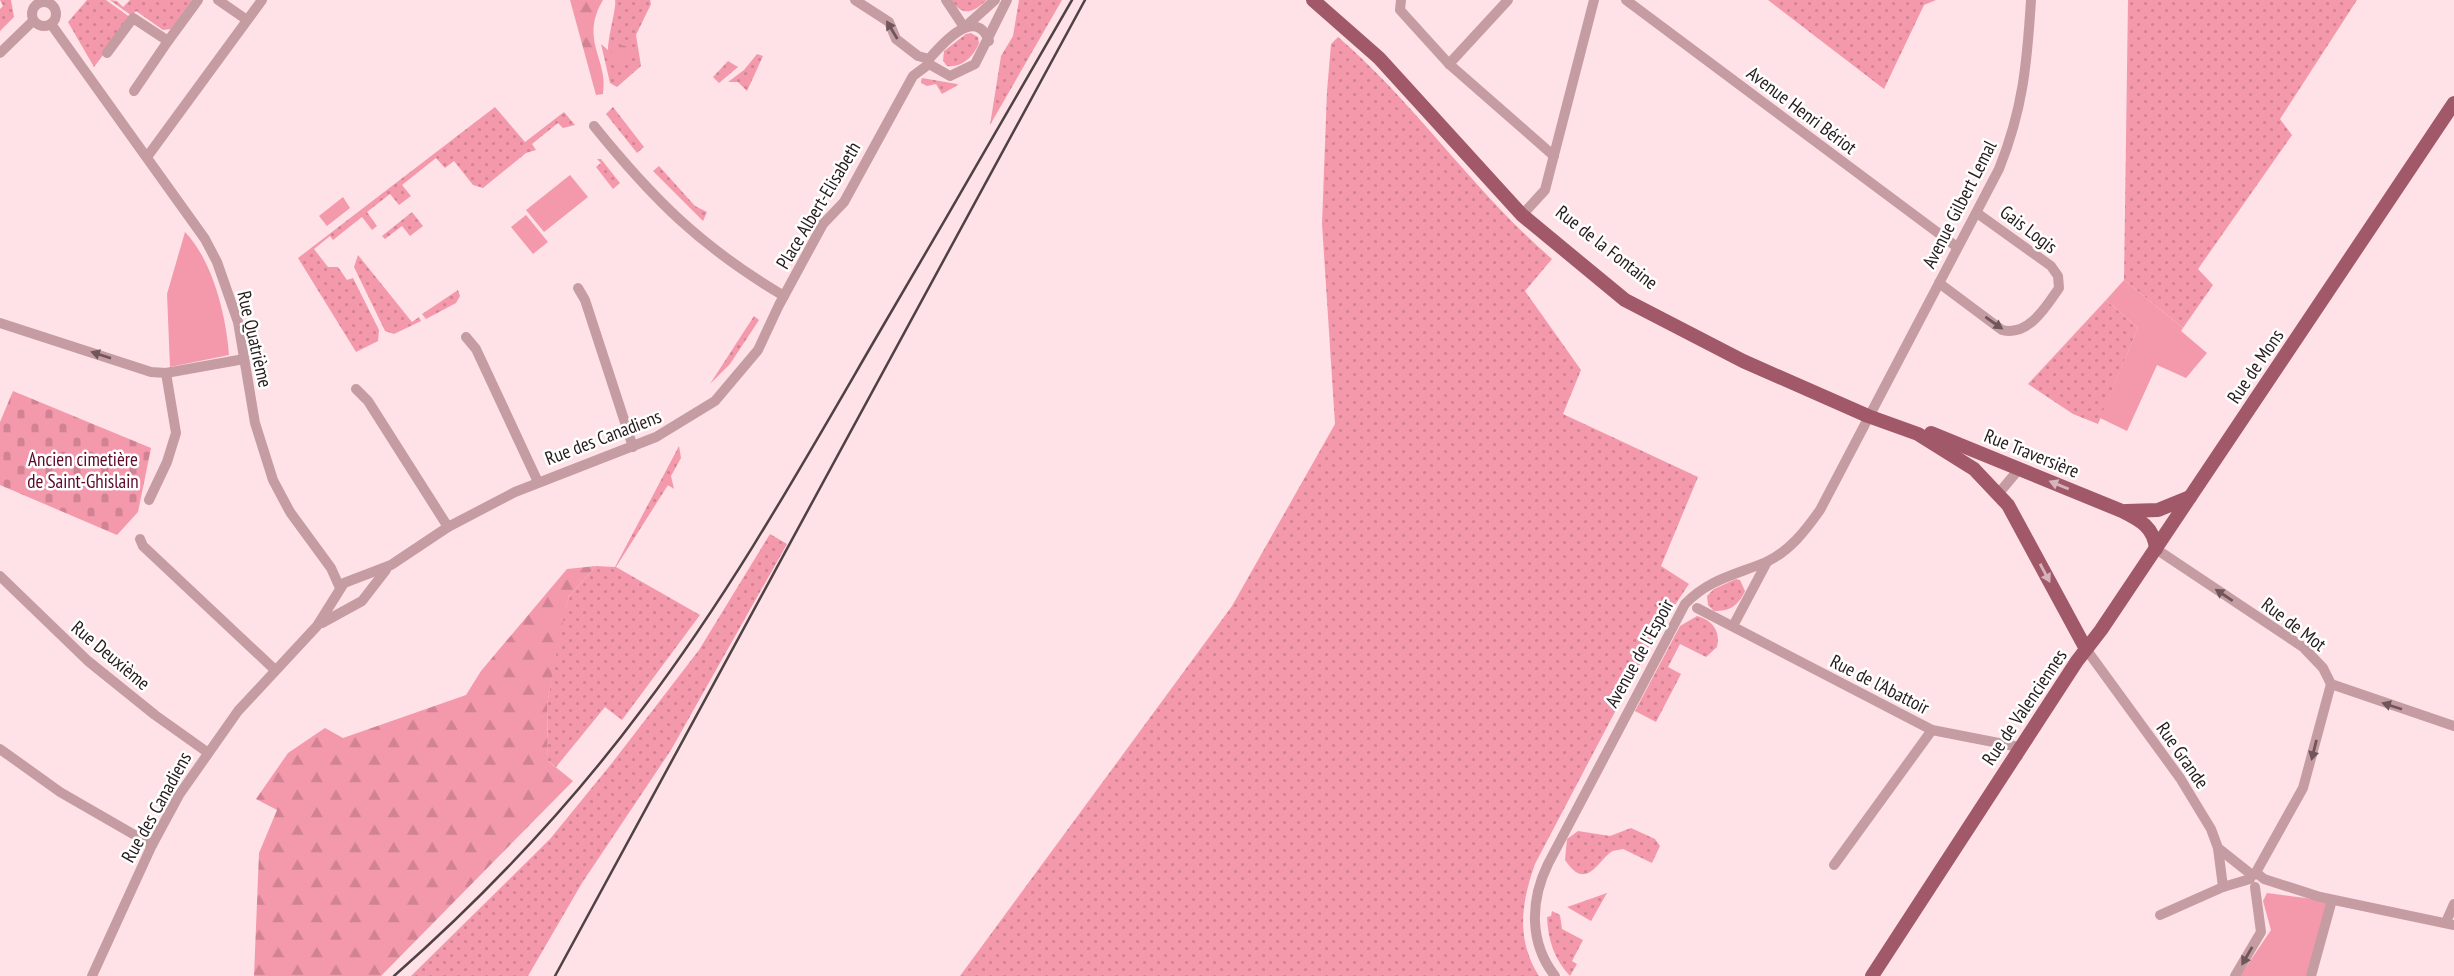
<svg xmlns="http://www.w3.org/2000/svg" width="2454" height="976" viewBox="0 0 2454 976" font-family="'PT Sans Narrow',sans-serif">
	<style>
		.grass { fill: url(#grass-dots) }
		.forest { fill: url(#forest-firs) }
		.cemetery { fill: url(#cemetery-stones) }
		.green { fill: #f499ac }
		.lines { fill: none; stroke-linecap: round; stroke-linejoin: round }
		.minor { stroke: #c69ca3; stroke-width: 10 }
		.major { stroke: #a15969; stroke-width: 14 }
		.rail { stroke: #4f4144; stroke-width: 2.5 }
		.oneway { fill: #6e565a }
		.oneway2 { fill: #d5b4bc }
		.labels { text-anchor: middle; stroke-width: 5; stroke-linejoin: round; paint-order: stroke }
		.street-label { font-size: 19px; fill: #261c1e; stroke: #fff }
		.park-label { font-size: 19px; fill: #5c0927; stroke: #fff }
	</style>
	<defs>
		<pattern id="grass-dots" width="8" height="8" patternUnits="userSpaceOnUse" patternTransform="scale(1.75)"><rect width="8" height="8" fill="#f499ac"/><path d="M2 2h.1M6 6h.1" fill="none" stroke="#d18394" stroke-width="1.8" stroke-linecap="round"/></pattern>
		<pattern id="forest-firs" width="22" height="20" patternUnits="userSpaceOnUse" patternTransform="scale(1.75)"><rect width="22" height="20" fill="#f499ac"/><path d="M5 1l3.5 6h-7zM16 11l3.5 6h-7z" fill="#d18394"/></pattern>
		<pattern id="cemetery-stones" width="16" height="16" patternUnits="userSpaceOnUse" patternTransform="scale(1.75)"><rect width="16" height="16" fill="#f499ac"/><path d="M2 7V4a2 2 0 0 1 4 0v3zM10 15v-3a2 2 0 0 1 4 0v3z" fill="#d18394"/></pattern>
	</defs>
	<rect width="100%" height="100%" fill="#fee2e7"/>
	<g class="grass">
		<polygon points="0,0 11,0 14,17 0,31 0,9 3,6"/>
		<polygon points="87,0 106,0 131,18 94,67 68,22"/>
		<polygon points="110,0 117,1 123,7 130,0 192,0 171,29 163,30 136,11 132,16"/>
		<path d="M 615,0 L 650,0 L 651,4 L 636,35 L 641,66 L 617,87 L 610,83 L 601,44 L 608,50 C 608,36 617,6 615,0 Z"/>
		<path d="M 951,0 L 987,0 C 973,12 964,18 951,0 Z"/>
		<polygon points="1019,0 1062,0 990,125 1001,56 1013,36"/>
		<polygon points="1768,0 1936,0 1924,5 1884,89"/>
		<polygon points="2128,0 2357,0 2280,119 2292,135 2198,269 2213,285 2183,328 2124,280"/>
		<path d="M 971,33 L 978,37 L 979,43 C 974,56 962,68 947,66 L 943,61 L 944,51 L 966,34 Z"/>
		<path d="M 1338,37 C 1416,104 1473,191 1552,259 L 1525,291 L 1581,370 L 1563,414 L 1698,477 L 1661,566 L 1689,584 L 1658,630 L 1535,864 C 1521,903 1516,940 1539,976 L 960,976 L 1232,606 L 1335,424 L 1322,224 L 1327,91 L 1331,44 Z"/>
		<polygon points="757,54 763,56 747,91 738,82 728,82 744,70"/>
		<polygon points="728,61 738,67 719,83 713,77"/>
		<polygon points="922,78 957,84 958,85 942,94 936,84 927,86 921,83"/>
		<polygon points="495,107 525,142 564,112 575,125 563,128 558,123 532,144 536,150 526,153 483,188 473,185 454,161 445,168 436,158 402,185 411,196 399,205 390,194 367,212 377,226 372,230 362,217 333,240 330,236 314,249 328,267 338,267 347,280 353,278 379,330 378,341 356,352 298,258"/>
		<polygon points="613,107 644,147 637,153 606,114"/>
		<polygon points="597,159 601,159 620,183 613,189 596,167 601,163"/>
		<polygon points="659,166 695,206 707,212 703,221 653,171"/>
		<polygon points="412,212 423,226 410,236 402,226 385,239 382,236"/>
		<polygon points="358,255 412,322 419,317 421,321 394,334 385,331 354,267"/>
		<polygon points="458,290 460,296 456,303 426,319 422,314"/>
		<polygon points="2106,300 2138,328 2098,424 2073,414 2028,384"/>
		<polygon points="754,316 759,320 730,364 710,384"/>
		<polygon points="679,446 681,458 671,476 674,489 668,485 616,567 700,615 622,720 605,707 556,767 548,761 547,705 559,634 569,596 596,566 615,567"/>
		<polygon points="770,534 787,544 671,750 582,883 528,976 411,976 550,839 612,763 699,650"/>
		<path d="M 1736,579 L 1740,580 L 1745,591 C 1738,606 1730,611 1714,611 L 1708,605 L 1707,596 L 1714,589 Z"/>
		<path d="M 1697,616 C 1712,620 1721,631 1717,647 L 1706,657 L 1680,644 L 1668,667 L 1681,674 L 1656,722 L 1635,711 L 1680,626 Z"/>
		<path d="M 1631,828 L 1655,839 L 1660,846 L 1652,863 L 1623,849 C 1619,850 1614,850 1611,852 C 1598,861 1586,892 1565,860 L 1567,839 L 1578,831 L 1610,836 Z"/>
		<polygon points="1607,893 1591,921 1567,907 1573,905"/>
		<path d="M 1552,911 L 1560,915 L 1562,929 L 1583,940 L 1572,961 L 1577,964 L 1570,976 C 1554,959 1548,940 1547,917 L 1551,916 Z"/>
	</g>
	<g class="forest">
		<path d="M 570,0 L 603,0 C 579,40 609,60 603,94 L 596,95 Z"/>
		<circle cx="621" cy="55" r="10"/>
		<polygon points="596,566 569,596 560,634 547,705 548,761 573,781 381,976 254,976 259,853 277,810 256,799 288,753 325,728 343,738 466,695 481,671 567,569"/>
	</g>
	<polygon class="cemetery" points="13,391 151,448 138,512 117,535 0,485 0,422"/>
	<g class="green">
		<polygon points="570,175 588,197 544,232 526,210"/>
		<polygon points="343,197 350,208 327,226 319,216"/>
		<polygon points="526,215 548,242 533,254 511,227"/>
		<path d="M 185,232 C 213,261 226,316 229,355 L 170,367 L 167,294 Z"/>
		<polygon points="2124,280 2183,328 2181,331 2207,353 2186,378 2157,365 2127,431 2100,418 2138,328 2106,300"/>
		<polygon points="2267,893 2329,901 2307,976 2240,976 2271,930 2263,901"/>
	</g>
	<g class="lines">
		<g class="minor">
			<polyline points="218,0 247,20"/>
			<polyline points="855,0 889,22 896,39 918,56 929,59"/>
			<polyline points="946,0 964,27"/>
			<polyline points="1401,0 1400,10 1449,64 1554,156"/>
			<polyline points="1626,0 1957,247"/>
			<circle cx="44" cy="14" r="12"/>
			<polyline points="51,24 205,239 217,262 238,322 255,423 273,480 290,512 331,568 340,588"/>
			<polyline points="966,26 995,0"/>
			<polyline points="0,53 33,21"/>
			<polyline points="107,53 133,18 168,41 198,0"/>
			<polyline points="929,64 950,76 975,64 1007,0"/>
			<path d="M 929,64 L 929,59 C 942,44 976,5 989,41"/>
			<polyline points="1449,64 1508,0"/>
			<polyline points="134,91 168,41"/>
			<path d="M 594,126 C 653,199 701,247 784,296"/>
			<polyline points="147,157 262,0"/>
			<polyline points="1522,215 1545,190 1594,0"/>
			<path d="M 1939,283 L 2002,330 C 2028,337 2046,307 2059,288 L 2058,276 L 2051,266 L 1977,213"/>
			<polyline points="578,288 585,300 633,447"/>
			<polyline points="0,323 151,372 166,373 244,359"/>
			<polyline points="466,337 476,349 538,482"/>
			<polyline points="356,389 368,401 448,527"/>
			<polyline points="1999,493 2019,469"/>
			<polyline points="149,500 167,462 176,433 166,373"/>
			<polyline points="140,539 143,546 274,669"/>
			<polyline points="2156,549 2303,647 2323,668 2331,684 2454,726"/>
			<polyline points="0,576 88,661 155,715 207,752"/>
			<polyline points="1697,608 1932,730 2014,746 2019,748 2018,756"/>
			<polyline points="322,623 362,601 386,570"/>
			<polyline points="1733,626 1767,562"/>
			<polyline points="2086,649 2180,778 2211,829 2218,848 2252,875 2258,874 2264,879 2320,897 2454,925"/>
			<polyline points="0,749 60,792 152,845"/>
			<polyline points="2218,848 2223,887"/>
			<polyline points="1834,865 1932,730"/>
			<polyline points="2255,874 2303,788 2331,684"/>
			<polyline points="2160,915 2223,887 2250,879"/>
			<polyline points="2446,922 2454,904"/>
			<polyline points="92,976 152,845 179,795 238,711 317,626 344,583 391,565 448,527 515,492 656,437 715,401 758,350 779,305 823,224 844,202 913,76 929,64"/>
			<path d="M 1555,976 C 1529,943 1530,901 1548,864 L 1685,604 C 1709,579 1735,575 1766,562 C 1789,552 1806,530 1820,510 L 1999,169 C 2023,109 2027,64 2031,0"/>
			<polyline points="2235,976 2261,932 2255,887"/>
			<polyline points="2311,976 2332,900"/>
		</g>
		<g class="major">
			<polyline points="1313,0 1379,58 1522,215 1625,300 1743,361 1868,416 1918,434 1974,469 2008,505 2086,649"/>
			<path d="M 1931,433 L 2122,511 C 2140,520 2154,527 2156,549"/>
			<polyline points="2126,511 2158,510 2190,497"/>
			<polyline points="1872,976 2077,661 2101,630 2454,103"/>
		</g>
		<g class="rail">
			<path d="M 394,976 C 486,895 570,806 643,708 C 730,593 801,467 873,343 C 940,229 1006,115 1072,0"/>
			<polyline points="555,976 1085,0"/>
		</g>
	</g>
	<defs><path id="oneway-solid" d="M-6-.8H1V-3.2L6.5 0L1 3.2V.8H-6Z" transform="scale(1.75)"/></defs>
	<g class="oneway">
		<use href="#oneway-solid" transform="translate(892 30) rotate(-121)"/>
		<use href="#oneway-solid" transform="translate(1994 323) rotate(35)"/>
		<use href="#oneway-solid" transform="translate(101 355) rotate(-162)"/>
		<use href="#oneway-solid" transform="translate(2224 595) rotate(-146)"/>
		<use href="#oneway-solid" transform="translate(2392 706) rotate(-162)"/>
		<use href="#oneway-solid" transform="translate(2314 750) rotate(104)"/>
		<use href="#oneway-solid" transform="translate(2247 956) rotate(120)"/>
	</g>
	<g class="oneway2">
		<use href="#oneway-solid" transform="translate(2059 485) rotate(-158)"/>
		<use href="#oneway-solid" transform="translate(2045 573) rotate(62)"/>
	</g>
	<g class="labels">
		<g class="street-label">
			<text transform="translate(1802 110) rotate(37)" y="7">Avenue Henri Bériot</text>
			<text transform="translate(1959 204) rotate(-63)" y="7">Avenue Gilbert Lemal</text>
			<text transform="translate(818 205) rotate(-59)" y="7">Place Albert-Elisabeth</text>
			<text transform="translate(2029 229) rotate(37)" y="7">Gais Logis</text>
			<text transform="translate(1607 247) rotate(38)" y="7">Rue de la Fontaine</text>
			<text transform="translate(255 339) rotate(77)" y="7">Rue Quatrième</text>
			<text transform="translate(2255 366) rotate(-56)" y="7">Rue de Mons</text>
			<text transform="translate(603 437) rotate(-21)" y="7">Rue des Canadiens</text>
			<text transform="translate(2032 453) rotate(22)" y="7">Rue Traversière</text>
			<text transform="translate(2294 624) rotate(37)" y="7">Rue de Mot</text>
			<text transform="translate(1639 653) rotate(-61)" y="7">Avenue de l'Espoir</text>
			<text transform="translate(111 655) rotate(40)" y="7">Rue Deuxième</text>
			<text transform="translate(1880 684) rotate(27)" y="7">Rue de l'Abattoir</text>
			<text transform="translate(2024 707) rotate(-56)" y="7">Rue de Valenciennes</text>
			<text transform="translate(2183 755) rotate(55)" y="7">Rue Grande</text>
			<text transform="translate(156 807) rotate(-61)" y="7">Rue des Canadiens</text>
		</g>
		<g class="park-label">
			<text x="83" y="466">Ancien cimetière<tspan x="83" dy="22">de Saint-Ghislain</tspan></text>
		</g>
	</g>
</svg>
